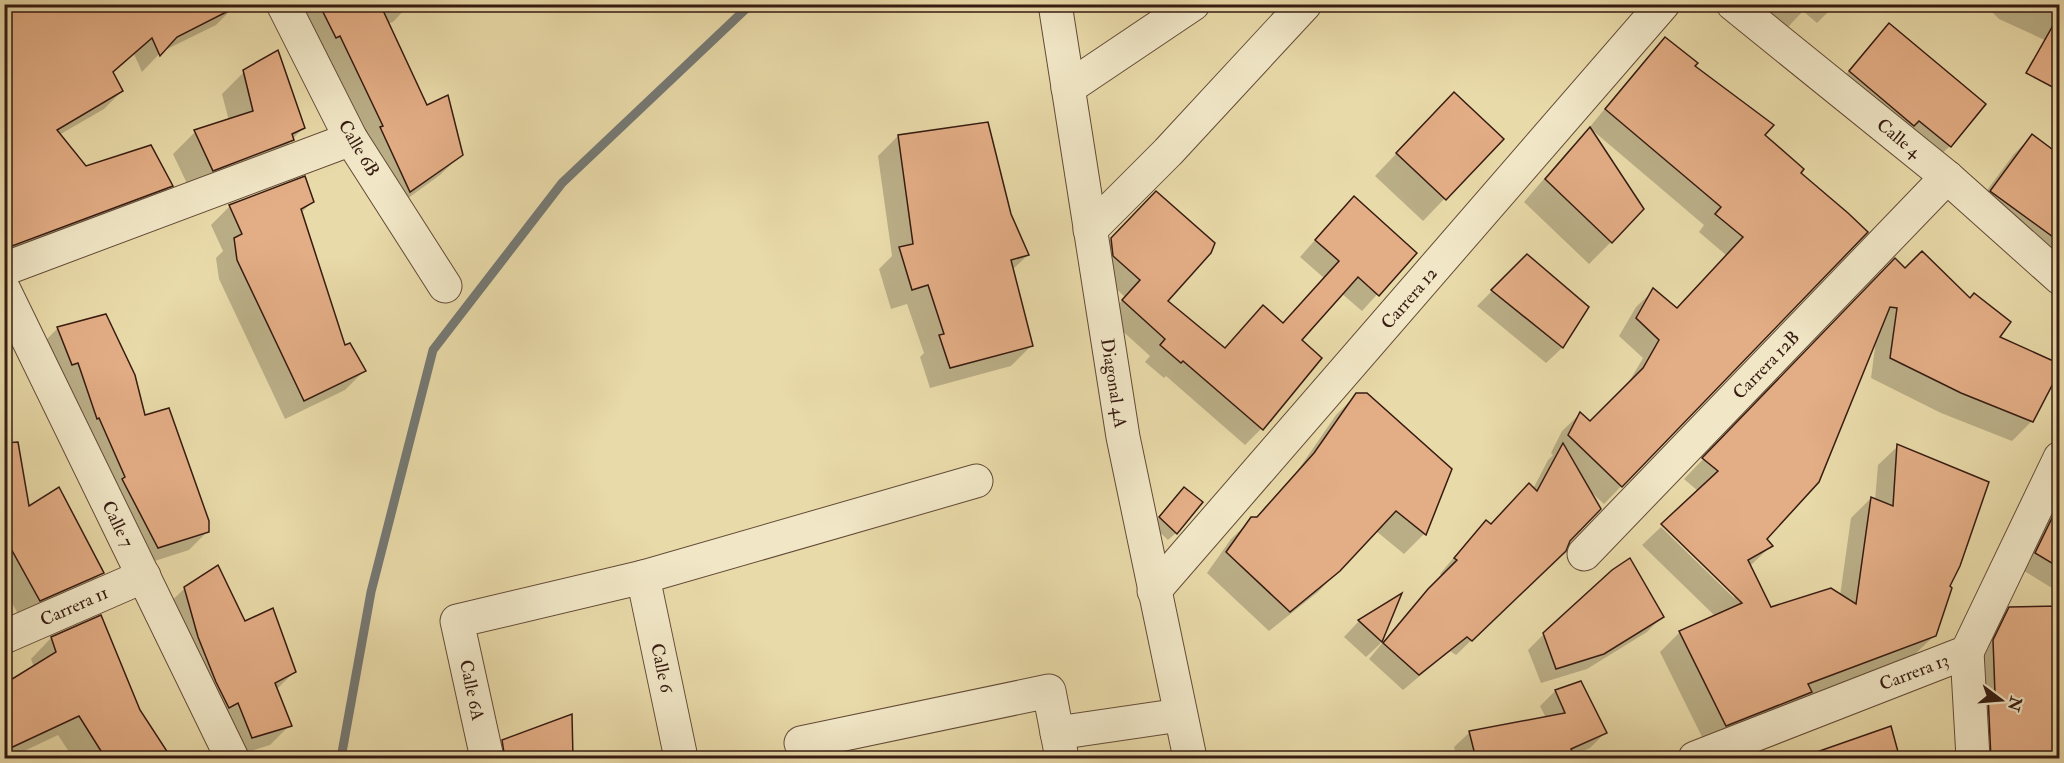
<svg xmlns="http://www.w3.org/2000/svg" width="2064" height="763" viewBox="0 0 2064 763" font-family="'IM FELL Double Pica',serif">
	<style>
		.shadow { fill: #0003 }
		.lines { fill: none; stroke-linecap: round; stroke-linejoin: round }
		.stream { stroke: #757974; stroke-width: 9 }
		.building { fill: #e3ad85; stroke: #361b11; stroke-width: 1.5 }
		.minor-casing { stroke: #634b37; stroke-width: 35 }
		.minor { stroke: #f1e7c7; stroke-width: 33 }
		.labels { text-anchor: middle; stroke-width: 4.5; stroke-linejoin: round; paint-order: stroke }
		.street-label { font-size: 18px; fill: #361b11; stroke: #f1e7c7 }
	</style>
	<rect width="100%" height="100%" fill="#e9daa9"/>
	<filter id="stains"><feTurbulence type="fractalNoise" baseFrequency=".00333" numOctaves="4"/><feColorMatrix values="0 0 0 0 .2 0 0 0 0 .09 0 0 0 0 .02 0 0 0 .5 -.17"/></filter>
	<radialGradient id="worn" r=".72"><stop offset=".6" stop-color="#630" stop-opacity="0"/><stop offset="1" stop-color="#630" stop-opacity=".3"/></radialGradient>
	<g class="shadow">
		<polygon points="4,4 234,7 216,25 161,52 142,72 134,54 112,73 122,91 104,109 59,135 85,168 171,185 153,203 4,259"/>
		<polygon points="288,4 410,4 393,22 387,24 427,107 461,155 440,175 389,212"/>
		<polygon points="1732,4 1836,4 1817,23 1803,11 1774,42"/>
		<polygon points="1984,4 2060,4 2060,47 1999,19"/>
		<polygon points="1889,25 1984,104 1950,146 1934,161 1835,88 1874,40"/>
		<polygon points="1666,39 1798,173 1866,232 1604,504 1590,491 1569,540 1548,567 1456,655 1450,651 1403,690 1369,659 1413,606 1443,576 1440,574 1471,537 1486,522 1490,525 1533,489 1548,460 1553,455 1551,453 1562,431 1580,414 1590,423 1626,387 1643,358 1619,336 1636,307 1654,290 1676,309 1726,255 1699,232 1704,225 1591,129 1642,208 1611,242 1589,264 1524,202 1568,151 1590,129 1589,128 1648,56"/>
		<polygon points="244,72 304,127 271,162 191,192 173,154 195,132 229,121 222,94"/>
		<polygon points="1432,116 1502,139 1423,221 1375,176"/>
		<polygon points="898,136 1010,214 1028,255 1012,270 1032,345 1011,366 930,388 920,357 924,353 907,304 891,309 879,269 892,256 878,156"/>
		<polygon points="2032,136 2060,156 2060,281 1973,209 2014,154"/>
		<polygon points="312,202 301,213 344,347 364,371 345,390 285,419 219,279 216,258 223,251 211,225 230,206"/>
		<polygon points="1140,209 1166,301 1224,349 1263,307 1282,324 1324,278 1300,257 1338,214 1415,253 1362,311 1341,293 1300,340 1320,358 1261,429 1245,445 1166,376 1164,378 1145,362 1150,356 1107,317 1125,297 1098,272 1095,256"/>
		<polygon points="1527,256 1587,308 1562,348 1546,363 1477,306"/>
		<polygon points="1875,280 1998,338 2032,421 2012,441 1941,413 1871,378 1876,340 1765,539 1771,546 1749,567 1770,609 1840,596 1851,518 1871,498 1875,500 1878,465 1898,446 1948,587 1935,635 1914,655 1806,696 1790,712 1706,745 1660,652 1680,632 1715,616 1642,545 1661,527 1735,599 1698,491 1684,479"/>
		<polygon points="58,328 144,417 208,531 189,550 139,566 40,346"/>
		<polygon points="1357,394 1451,469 1424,534 1404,554 1376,531 1318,592 1269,631 1207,573 1231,539 1252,519 1256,519 1294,476 1336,415"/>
		<polygon points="4,440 13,456 28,508 102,573 83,592 21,619 4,589"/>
		<polygon points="1184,489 1176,533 1168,540 1152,525"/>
		<polygon points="2058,511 2060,512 2060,593 2021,569 2039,531"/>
		<polygon points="185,588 244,623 295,671 276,690 290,725 270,745 232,757 164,608"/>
		<polygon points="1399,597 1380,644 1366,657 1344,637 1359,621"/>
		<polygon points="2010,608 2060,758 1969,758 1967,718 1988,631"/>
		<polygon points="1662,617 1647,632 1587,669 1541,683 1528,650 1544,634"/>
		<polygon points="51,638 168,758 73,758 58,735 20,753 23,758 4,758 4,686 34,667 31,659"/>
		<polygon points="1555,691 1605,733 1590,748 1572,756 1574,758 1457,758 1454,747 1470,732 1546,718 1540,706"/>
		<polygon points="503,741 571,758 486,758"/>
	</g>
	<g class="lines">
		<polyline class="stream" points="341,758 371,592 433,350 562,183 751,4"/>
	</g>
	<g class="building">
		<polygon points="4,4 242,4 177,37 160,56 152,38 113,72 123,91 57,130 86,166 151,145 173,186 4,249"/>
		<polygon points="319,4 380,4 427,105 448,95 463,155 410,192 380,127 383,126 340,36 336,38"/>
		<polygon points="2060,13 2060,91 2026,73"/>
		<polygon points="1889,23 1986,104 1951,147 1919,121 1914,126 1849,71"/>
		<polygon points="1665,37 1698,63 1695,66 1774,125 1765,135 1804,169 1801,173 1848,213 1868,232 1622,487 1568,435 1580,412 1590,421 1643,368 1659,340 1636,318 1653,288 1677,308 1743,237 1715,214 1721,207 1605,109"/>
		<polygon points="278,50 305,128 292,134 294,140 213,171 194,130 253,111 243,70"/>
		<polygon points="1454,92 1504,139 1446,200 1396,153"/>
		<polygon points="988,122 1011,214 1029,255 1011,260 1033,346 950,368 939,335 944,334 928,285 912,290 899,247 913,244 898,135"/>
		<polygon points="1590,127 1644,209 1612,243 1545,179"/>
		<polygon points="2032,134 2060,155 2060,242 1990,191"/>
		<polygon points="305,176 314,202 301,209 345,345 350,343 366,371 304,401 237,260 234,238 242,234 229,205"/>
		<polygon points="1156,191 1215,243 1211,253 1168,301 1225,348 1263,305 1283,323 1339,261 1315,240 1354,196 1417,253 1379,296 1358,277 1302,340 1322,358 1263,430 1183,361 1181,363 1160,345 1165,339 1122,300 1140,280 1113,256 1111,238"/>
		<polygon points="1922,251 1970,298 1974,293 2011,322 2000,337 2060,364 2060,370 2033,422 1961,393 1890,358 1897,308 1890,307 1819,482 1767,539 1773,546 1748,560 1771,607 1831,588 1856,604 1871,497 1893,506 1897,444 1989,482 1960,566 1950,586 1952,588 1936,636 1808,684 1812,692 1726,726 1679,631 1742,603 1661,524 1718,471 1702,458 1895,258 1905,268"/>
		<polygon points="1527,254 1589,307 1563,348 1491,290"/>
		<polygon points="106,314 135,375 145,415 169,408 209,521 209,532 158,548 122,479 125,477 99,418 97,419 78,363 72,365 57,327"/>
		<polygon points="1356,393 1367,393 1452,469 1426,535 1396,511 1340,571 1290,612 1226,552 1251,517 1257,517 1314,453"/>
		<polygon points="18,442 29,506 59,487 104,573 40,601 4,536 4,443"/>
		<polygon points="1563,443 1601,509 1570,541 1566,551 1472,641 1467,637 1419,675 1383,643 1428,589 1457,560 1454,558 1486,520 1491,524 1529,483 1537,491"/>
		<polygon points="1184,487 1203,502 1177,534 1159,517"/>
		<polygon points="2060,508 2060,568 2035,553 2054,514"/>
		<polygon points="1630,558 1664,617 1604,654 1556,669 1543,633 1612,570"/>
		<polygon points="218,565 245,621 273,608 296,672 275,683 292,726 252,738 238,703 229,708 216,682 198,637 184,587"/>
		<polygon points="1402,593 1382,642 1358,620"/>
		<polygon points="2060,606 2060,759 1991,759 1988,694 1995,694 1993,640 2009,607"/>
		<polygon points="101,615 140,710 172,759 106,759 79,716 4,751 4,684 56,652 51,637"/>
		<polygon points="1581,681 1607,733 1571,749 1575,759 1476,759 1469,731 1565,713 1555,690"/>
		<polygon points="572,714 573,759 505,759 502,740"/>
		<polygon points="1891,726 1900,759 1809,759 1808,755"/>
	</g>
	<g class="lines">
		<g class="minor-casing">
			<g id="minor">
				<polyline points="283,4 351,139 445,286"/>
				<polyline points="1055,4 1123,437 1190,758"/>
				<polyline points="1733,4 1947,177 2060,278"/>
				<polyline points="1068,88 1193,4"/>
				<polyline points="1090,230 1168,152 1305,4"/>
				<polyline points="4,269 351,139"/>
				<polyline points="4,290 232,758"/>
				<polyline points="1584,554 1947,177"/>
				<polyline points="643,577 681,758"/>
				<polyline points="1154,591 1663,4"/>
				<polyline points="4,637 144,576"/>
				<polyline points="1967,652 1973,758"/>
				<polyline points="1057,733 1180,715"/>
				<polyline points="801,743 1049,691 1062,758"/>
				<polyline points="487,758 457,621 643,577 976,481"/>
				<polyline points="1695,758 1967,652 2060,458"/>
			</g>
		</g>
		<use href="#minor" class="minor"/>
	</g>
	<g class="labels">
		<g class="street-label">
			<text transform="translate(1899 138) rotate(39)" y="6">Calle 4</text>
			<text transform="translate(359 148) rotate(59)" y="6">Calle 6B</text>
			<text transform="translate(1409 298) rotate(-49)" y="6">Carrera 12</text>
			<text transform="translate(1766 365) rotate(-46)" y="6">Carrera 12B</text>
			<text transform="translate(1114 383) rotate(81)" y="6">Diagonal 4A</text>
			<text transform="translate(118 524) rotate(64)" y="6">Calle 7</text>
			<text transform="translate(74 606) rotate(-24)" y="6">Carrera 11</text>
			<text transform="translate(662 668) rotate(78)" y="6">Calle 6</text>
			<text transform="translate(1914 672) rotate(-21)" y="6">Carrera 13</text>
			<text transform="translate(472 690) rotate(78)" y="6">Calle 6A</text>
		</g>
	</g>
	<rect width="2064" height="763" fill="none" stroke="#e9daa9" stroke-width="24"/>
	<rect x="6" y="6" width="2052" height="751" fill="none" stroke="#361b11" stroke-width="3"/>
	<rect x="12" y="12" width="2040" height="739" fill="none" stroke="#361b11" stroke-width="1.5"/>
	<g transform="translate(2001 700) rotate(106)" stroke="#f1e7c7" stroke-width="4.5" paint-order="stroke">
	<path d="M0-4.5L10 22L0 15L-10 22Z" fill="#361b11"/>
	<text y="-9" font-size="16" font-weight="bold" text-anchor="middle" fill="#361b11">N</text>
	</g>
	<rect width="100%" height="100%" filter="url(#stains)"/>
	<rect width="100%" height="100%" fill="url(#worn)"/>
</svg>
